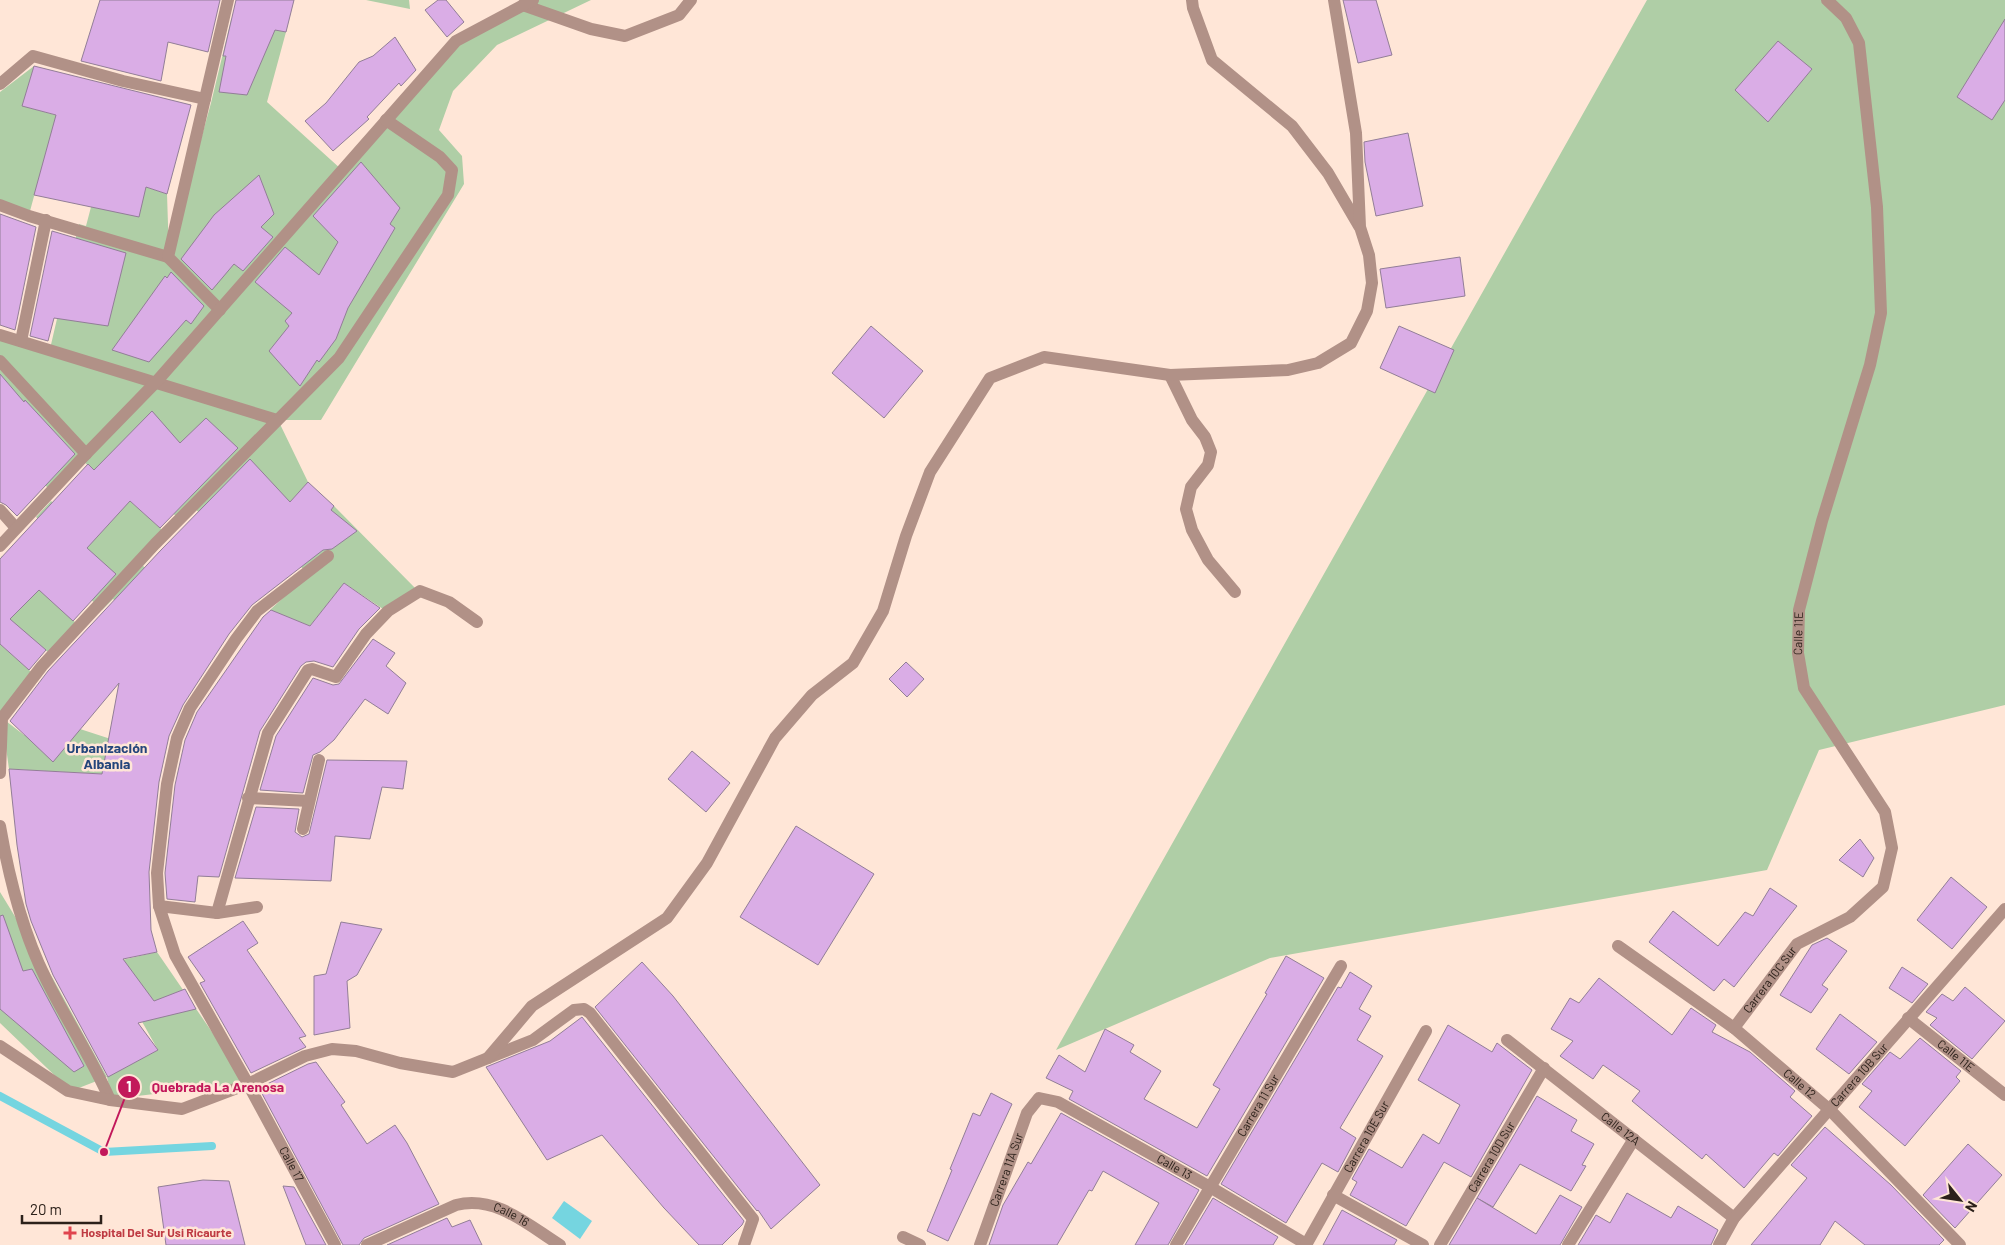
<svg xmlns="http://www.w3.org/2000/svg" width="2005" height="1245" viewBox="0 0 2005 1245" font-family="Barlow,sans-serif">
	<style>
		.green { fill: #afcea6 }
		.water { fill: #75d5e0 }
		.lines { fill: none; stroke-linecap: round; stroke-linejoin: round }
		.stream { stroke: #75d5e0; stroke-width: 8 }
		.building { fill: #daade6; stroke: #927e97 }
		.minor { stroke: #b19187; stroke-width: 12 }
		.health-dot { fill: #e0444e; stroke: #ffe6d7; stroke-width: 2 }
		.labels { text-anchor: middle; stroke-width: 5; stroke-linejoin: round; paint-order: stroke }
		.street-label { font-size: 12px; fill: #2c211a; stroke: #ffe6d7 }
		.health-label { font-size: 12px; font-weight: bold; fill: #be3a42; stroke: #ffe6d7; text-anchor: start }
		.neighbourhood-label { font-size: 14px; font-weight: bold; fill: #24457b; stroke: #ffe6d7 }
		.leader { fill: none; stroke: #c2185b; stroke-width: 2 }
		.callout-dot { fill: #c2185b; stroke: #ffe6d7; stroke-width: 2 }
		.mark-label { font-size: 15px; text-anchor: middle; font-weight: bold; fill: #fff }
		.callout-label { font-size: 14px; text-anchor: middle; font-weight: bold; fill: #c2185b; stroke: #ffe6d7; stroke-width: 5; stroke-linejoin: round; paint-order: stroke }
	</style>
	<rect width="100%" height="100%" fill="#ffe6d7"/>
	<g class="green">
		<polygon points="366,0 409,0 410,9"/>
		<polygon points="533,0 591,0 497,45 453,91 439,130 462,156 464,184 321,420 278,420 308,482 245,553 195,509 183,522 142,487 130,501 169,536 143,566 195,607 160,642 113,599 102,610 62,572 79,555 36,517 51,501 96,538 129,501 84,462 147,392 51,491 0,440 0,334 50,349 79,224 86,226 96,188 59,178 70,140 51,134 30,211 0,202 0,92 34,66 23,106 91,125 105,85 125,91 107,148 88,142 82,165 167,194 169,255 211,103 231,20 286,32 267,102 342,170 456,41"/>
		<polygon points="1647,0 2005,0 2005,705 1819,750 1767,870 1270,958 1056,1050"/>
		<polygon points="334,506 418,591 386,611 344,583 310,626 270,610 326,558 303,569 291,556"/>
		<polygon points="2,556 75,622 56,659 17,626 0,644 39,679 2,718 24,735 72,737 80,729 163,756 153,786 102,774 9,769 2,719 0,718 0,559"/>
		<polygon points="0,892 52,977 107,1077 158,1050 109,963 157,952 247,1083 112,1099 107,1077 71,1091 0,1023"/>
	</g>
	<polygon class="water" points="564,1201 592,1221 580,1239 552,1218"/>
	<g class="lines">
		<polyline class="stream" points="0,1096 104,1152 212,1146"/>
	</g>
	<g class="building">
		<polygon points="100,0 220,0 208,52 168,42 161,81 81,61"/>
		<polygon points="236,0 294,0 286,32 275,30 247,95 219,92 226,56 223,56"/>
		<polygon points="438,0 446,0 464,22 447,37 425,10"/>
		<polygon points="1343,0 1376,0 1392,55 1358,63"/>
		<polygon points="2005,19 2005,100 1992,120 1957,97"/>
		<polygon points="395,37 416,70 401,86 399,83 367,117 369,119 333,151 305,121 326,103 359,62 373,56"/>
		<polygon points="1778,41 1812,69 1768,122 1735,90"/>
		<polygon points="34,66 191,105 167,194 146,187 139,217 34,195 56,115 22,106"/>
		<polygon points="1408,133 1423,206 1376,216 1365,162 1364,142"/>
		<polygon points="361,162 400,208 390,224 395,228 348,308 336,339 319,362 317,360 300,386 269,351 289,326 285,321 292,313 255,282 285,247 319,275 338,242 313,216"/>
		<polygon points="259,175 274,214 261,227 273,237 243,271 234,264 212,290 181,259 214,215"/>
		<polygon points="0,214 36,227 15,330 0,325"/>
		<polygon points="52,231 126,253 108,326 54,318 48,341 30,336"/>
		<polygon points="1460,257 1465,296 1386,308 1380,269"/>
		<polygon points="171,272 204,306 191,324 186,320 149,362 112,350 165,276 167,278"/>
		<polygon points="871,326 923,371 884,418 832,373"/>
		<polygon points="1399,326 1454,350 1435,393 1380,368"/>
		<polygon points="0,374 24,402 25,400 75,454 17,516 6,505 0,502"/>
		<polygon points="152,411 180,443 206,418 238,448 160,528 130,501 87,548 116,574 73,621 39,590 10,619 46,650 29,670 0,644 0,559 88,464 94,470"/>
		<polygon points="250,459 290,502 308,482 334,506 331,510 357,531 332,549 323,550 252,605 229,634 183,705 169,736 159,782 149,872 151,930 157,952 123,959 154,1001 185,989 196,1009 138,1023 158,1050 108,1077 53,975 31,921 26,904 17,845 9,769 102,774 119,683 53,762 10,721 48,671 161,550"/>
		<polygon points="344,583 380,608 359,629 333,667 314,661 306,662 301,666 260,731 219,877 198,876 195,902 167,899 165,873 175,785 185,740 197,712 263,617 271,610 310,626"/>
		<polygon points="373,639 395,653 386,666 406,683 388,714 365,699 334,740 320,752 313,755 303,793 260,790 276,736 313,678 333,685 339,684"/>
		<polygon points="906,662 924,679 907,697 889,679"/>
		<polygon points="692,751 730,783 706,812 668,779"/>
		<polygon points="327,760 407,761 403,789 382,787 370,839 335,836 331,881 235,878 256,807 299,809 295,832 302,837 309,834"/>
		<polygon points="796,826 874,874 818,965 740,917"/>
		<polygon points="1860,839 1874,858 1863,877 1839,860"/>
		<polygon points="1951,877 1987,907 1952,949 1917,920"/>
		<polygon points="1770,888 1797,906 1734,987 1724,979 1714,991 1649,942 1673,911 1718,946 1745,912 1753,916"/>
		<polygon points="3,915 23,971 32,969 84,1066 74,1072 0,1009 0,916"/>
		<polygon points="243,921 258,943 247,950 306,1036 299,1038 306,1047 251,1073 200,983 205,981 188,957"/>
		<polygon points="341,922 382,929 357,975 347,981 350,1028 314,1035 314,976 326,974"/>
		<polygon points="1827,938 1847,951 1822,985 1828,989 1811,1013 1780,995 1812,945"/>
		<polygon points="1286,956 1324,978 1207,1176 1069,1099 1073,1091 1046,1078 1059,1055 1085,1072 1105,1029 1134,1045 1130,1052 1161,1071 1144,1099 1197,1128 1220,1089 1213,1085 1267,994 1265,993"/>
		<polygon points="642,962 673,996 820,1185 771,1229 758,1210 757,1211 595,1007"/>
		<polygon points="1902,967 1928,984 1912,1003 1889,988"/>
		<polygon points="1350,972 1372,986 1359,1009 1371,1016 1357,1040 1383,1056 1340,1128 1356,1138 1338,1172 1322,1163 1286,1223 1221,1184 1338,987 1341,988"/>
		<polygon points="1599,978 1672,1035 1691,1008 1716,1025 1712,1032 1750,1052 1795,1091 1790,1097 1812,1116 1778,1156 1774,1153 1744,1188 1706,1154 1702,1159 1632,1101 1640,1091 1603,1065 1593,1079 1560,1056 1573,1041 1551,1029 1570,998 1579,1003"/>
		<polygon points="1965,987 2005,1021 1972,1059 1930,1025 1937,1018 1926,1012 1942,994 1953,1001"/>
		<polygon points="1840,1014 1877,1042 1849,1074 1816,1049"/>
		<polygon points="582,1017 744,1221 742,1225 722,1245 699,1245 664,1208 602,1135 547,1160 486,1067 550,1041"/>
		<polygon points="1448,1025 1492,1052 1497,1043 1532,1070 1471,1177 1444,1162 1406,1226 1350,1195 1357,1182 1352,1179 1369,1149 1402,1168 1423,1134 1439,1144 1460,1105 1418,1080"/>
		<polygon points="1920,1038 1961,1071 1956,1077 1960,1081 1905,1146 1859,1107 1872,1091 1862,1084 1890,1052 1900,1059"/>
		<polygon points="316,1062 345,1102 341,1105 367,1144 395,1125 407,1143 439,1204 364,1238 359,1245 343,1245 259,1088 308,1064"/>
		<polygon points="991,1093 1012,1104 948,1241 927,1231 952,1170 950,1169 973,1113 980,1116"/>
		<polygon points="1537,1096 1577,1120 1571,1131 1594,1144 1582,1165 1586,1166 1571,1191 1520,1164 1493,1207 1477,1198"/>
		<polygon points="1061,1113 1199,1190 1168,1245 1135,1245 1159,1203 1103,1171 1092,1191 1089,1190 1057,1245 989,1245 1003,1205 1028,1162 1031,1164"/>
		<polygon points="1825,1127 1891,1185 1944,1240 1939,1245 1865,1245 1835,1221 1820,1245 1751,1245 1807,1178 1791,1165"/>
		<polygon points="1968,1144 2002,1175 1955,1228 1923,1195"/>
		<polygon points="203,1180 229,1181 245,1245 166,1245 158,1187"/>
		<polygon points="283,1186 294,1187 326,1245 306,1245"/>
		<polygon points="1627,1193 1671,1218 1678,1206 1718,1230 1711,1245 1578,1245 1596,1215 1610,1223"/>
		<polygon points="1560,1195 1582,1207 1560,1245 1449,1245 1477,1198 1536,1234"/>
		<polygon points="1213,1198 1278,1237 1273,1245 1185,1245"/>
		<polygon points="1342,1210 1397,1240 1394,1245 1323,1245"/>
		<polygon points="447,1218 452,1227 470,1220 482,1245 387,1245"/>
	</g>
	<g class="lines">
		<g class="minor">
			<polyline points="1192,0 1193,8 1212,60 1292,126 1328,173 1359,226"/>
			<polyline points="523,5 591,29 625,36 679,15 691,0"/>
			<polyline points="0,84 33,56 123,81 205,99"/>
			<polyline points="0,205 29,216 168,257"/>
			<polyline points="220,310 168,257 228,0"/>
			<polyline points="0,335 277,420"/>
			<polyline points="21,341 46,220"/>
			<polyline points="0,361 86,454"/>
			<polyline points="1170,375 1192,420 1205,437 1211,452 1208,465 1191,487 1186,509 1192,530 1208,560 1235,592"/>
			<polyline points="0,510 16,528"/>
			<polyline points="0,546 86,454 157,381 456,41 533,0"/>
			<path id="s1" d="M 328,556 L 257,611 L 236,639 L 190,708 L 177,738 L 167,784 L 157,873 L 159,906 L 175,955 L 248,1084 L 335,1245"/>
			<polyline points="0,773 2,718 42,666 155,544 339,358 448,195 452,170 440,157 386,120"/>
			<polyline points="248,798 309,801"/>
			<path d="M 0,826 C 9,878 22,931 46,979 C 66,1020 92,1058 110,1100"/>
			<polyline points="303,829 319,760"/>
			<polyline points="159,906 217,913 257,907"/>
			<polyline points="217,913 268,733 308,670 312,669 336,677 366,634 388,611 420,591 449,602 477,622"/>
			<path id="s2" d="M 1618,946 L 1734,1028 L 1830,1110 L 1960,1245"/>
			<path id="s3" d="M 1908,1018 L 2005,1095"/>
			<path id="s4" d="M 1734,1028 L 1797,944 L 1850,917 L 1883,887 L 1892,848 L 1885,812 L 1804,688 L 1798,653 L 1799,610 L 1822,521 L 1870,365 L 1881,313 L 1877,207 L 1859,43 L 1846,18 L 1827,0"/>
			<path id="s5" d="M 1507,1040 L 1734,1218"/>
			<polyline points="0,1046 68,1091 110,1100 182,1109 248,1084 305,1056 332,1049 356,1051 400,1063 453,1072 533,1040 574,1010 584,1009 590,1013 753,1219 744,1245"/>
			<polyline points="488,1058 532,1006 667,918 707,863 775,738 812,695 853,663 883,611 906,536 930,472 990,378 1044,357 1170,375 1288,370 1318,363 1351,343 1367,311 1372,283 1369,255 1360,227 1356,133 1334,0"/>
			<polyline points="1333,1195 1423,1245"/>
			<polyline points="903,1237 920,1245"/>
			<path id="s6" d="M 367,1245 L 456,1205 C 496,1195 528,1225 560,1245"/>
			<path id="s7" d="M 980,1245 L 1027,1113 L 1039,1098 L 1058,1102 L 1210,1187 L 1306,1244"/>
			<path id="s8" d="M 1176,1245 L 1341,966"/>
			<path id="s9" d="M 1306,1245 L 1426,1031"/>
			<path id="s10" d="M 1440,1245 L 1544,1068"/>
			<polyline points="1568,1245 1634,1139"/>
			<path id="s11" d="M 1719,1245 L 1734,1218 L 2005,909"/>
		</g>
	</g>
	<path class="health-dot" d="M67.5 1225.5h5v5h5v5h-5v5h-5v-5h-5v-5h5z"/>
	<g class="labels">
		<g class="street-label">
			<text dy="4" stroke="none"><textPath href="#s4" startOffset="489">Calle 11E</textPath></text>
			<text dy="4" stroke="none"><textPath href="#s4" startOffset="60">Carrera 10C Sur</textPath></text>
			<text dy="4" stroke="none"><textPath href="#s3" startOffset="61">Calle 11E</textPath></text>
			<text dy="4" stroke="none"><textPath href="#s11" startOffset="221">Carrera 10B Sur</textPath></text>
			<text dy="4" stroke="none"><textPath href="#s2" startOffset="228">Calle 12</textPath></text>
			<text dy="4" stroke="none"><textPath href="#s8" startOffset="162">Carrera 11 Sur</textPath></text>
			<text dy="4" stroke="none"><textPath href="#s5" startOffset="144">Calle 12A</textPath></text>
			<text dy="4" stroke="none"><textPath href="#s9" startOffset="124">Carrera 10E Sur</textPath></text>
			<text dy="4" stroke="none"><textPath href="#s10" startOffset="102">Carrera 10D Sur</textPath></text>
			<text dy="4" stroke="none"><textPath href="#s1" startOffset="701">Calle 17</textPath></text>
			<text dy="4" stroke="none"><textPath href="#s7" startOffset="312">Calle 13</textPath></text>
			<text dy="4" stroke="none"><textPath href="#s7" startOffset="80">Carrera 11A Sur</textPath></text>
			<text dy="4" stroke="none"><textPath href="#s6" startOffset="155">Calle 16</textPath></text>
		</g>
		<g class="health-label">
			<text x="81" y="1237">Hospital Del Sur Usi Ricaurte</text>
		</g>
		<g class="neighbourhood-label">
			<text x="107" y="753">Urbanización<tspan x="107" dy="16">Albania</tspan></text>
		</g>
	</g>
	<path class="leader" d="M104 1152L129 1087"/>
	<g class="callout-dot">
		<circle cx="104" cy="1152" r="5"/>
		<circle cx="129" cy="1087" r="12"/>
	</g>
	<g class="mark-label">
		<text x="129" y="1092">1</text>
	</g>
	<g class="callout-label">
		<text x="218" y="1092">Quebrada La Arenosa</text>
	</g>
	<g transform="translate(1960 1200) rotate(120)" stroke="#ffe6d7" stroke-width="4" paint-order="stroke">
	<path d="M0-4L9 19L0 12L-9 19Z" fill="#2c211a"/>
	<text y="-8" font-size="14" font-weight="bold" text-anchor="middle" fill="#2c211a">N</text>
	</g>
	<path d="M22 1215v8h79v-8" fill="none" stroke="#2c211a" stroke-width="2.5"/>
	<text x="30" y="1215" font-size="15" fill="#2c211a" stroke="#ffe6d7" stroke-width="4" paint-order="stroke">20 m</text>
</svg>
